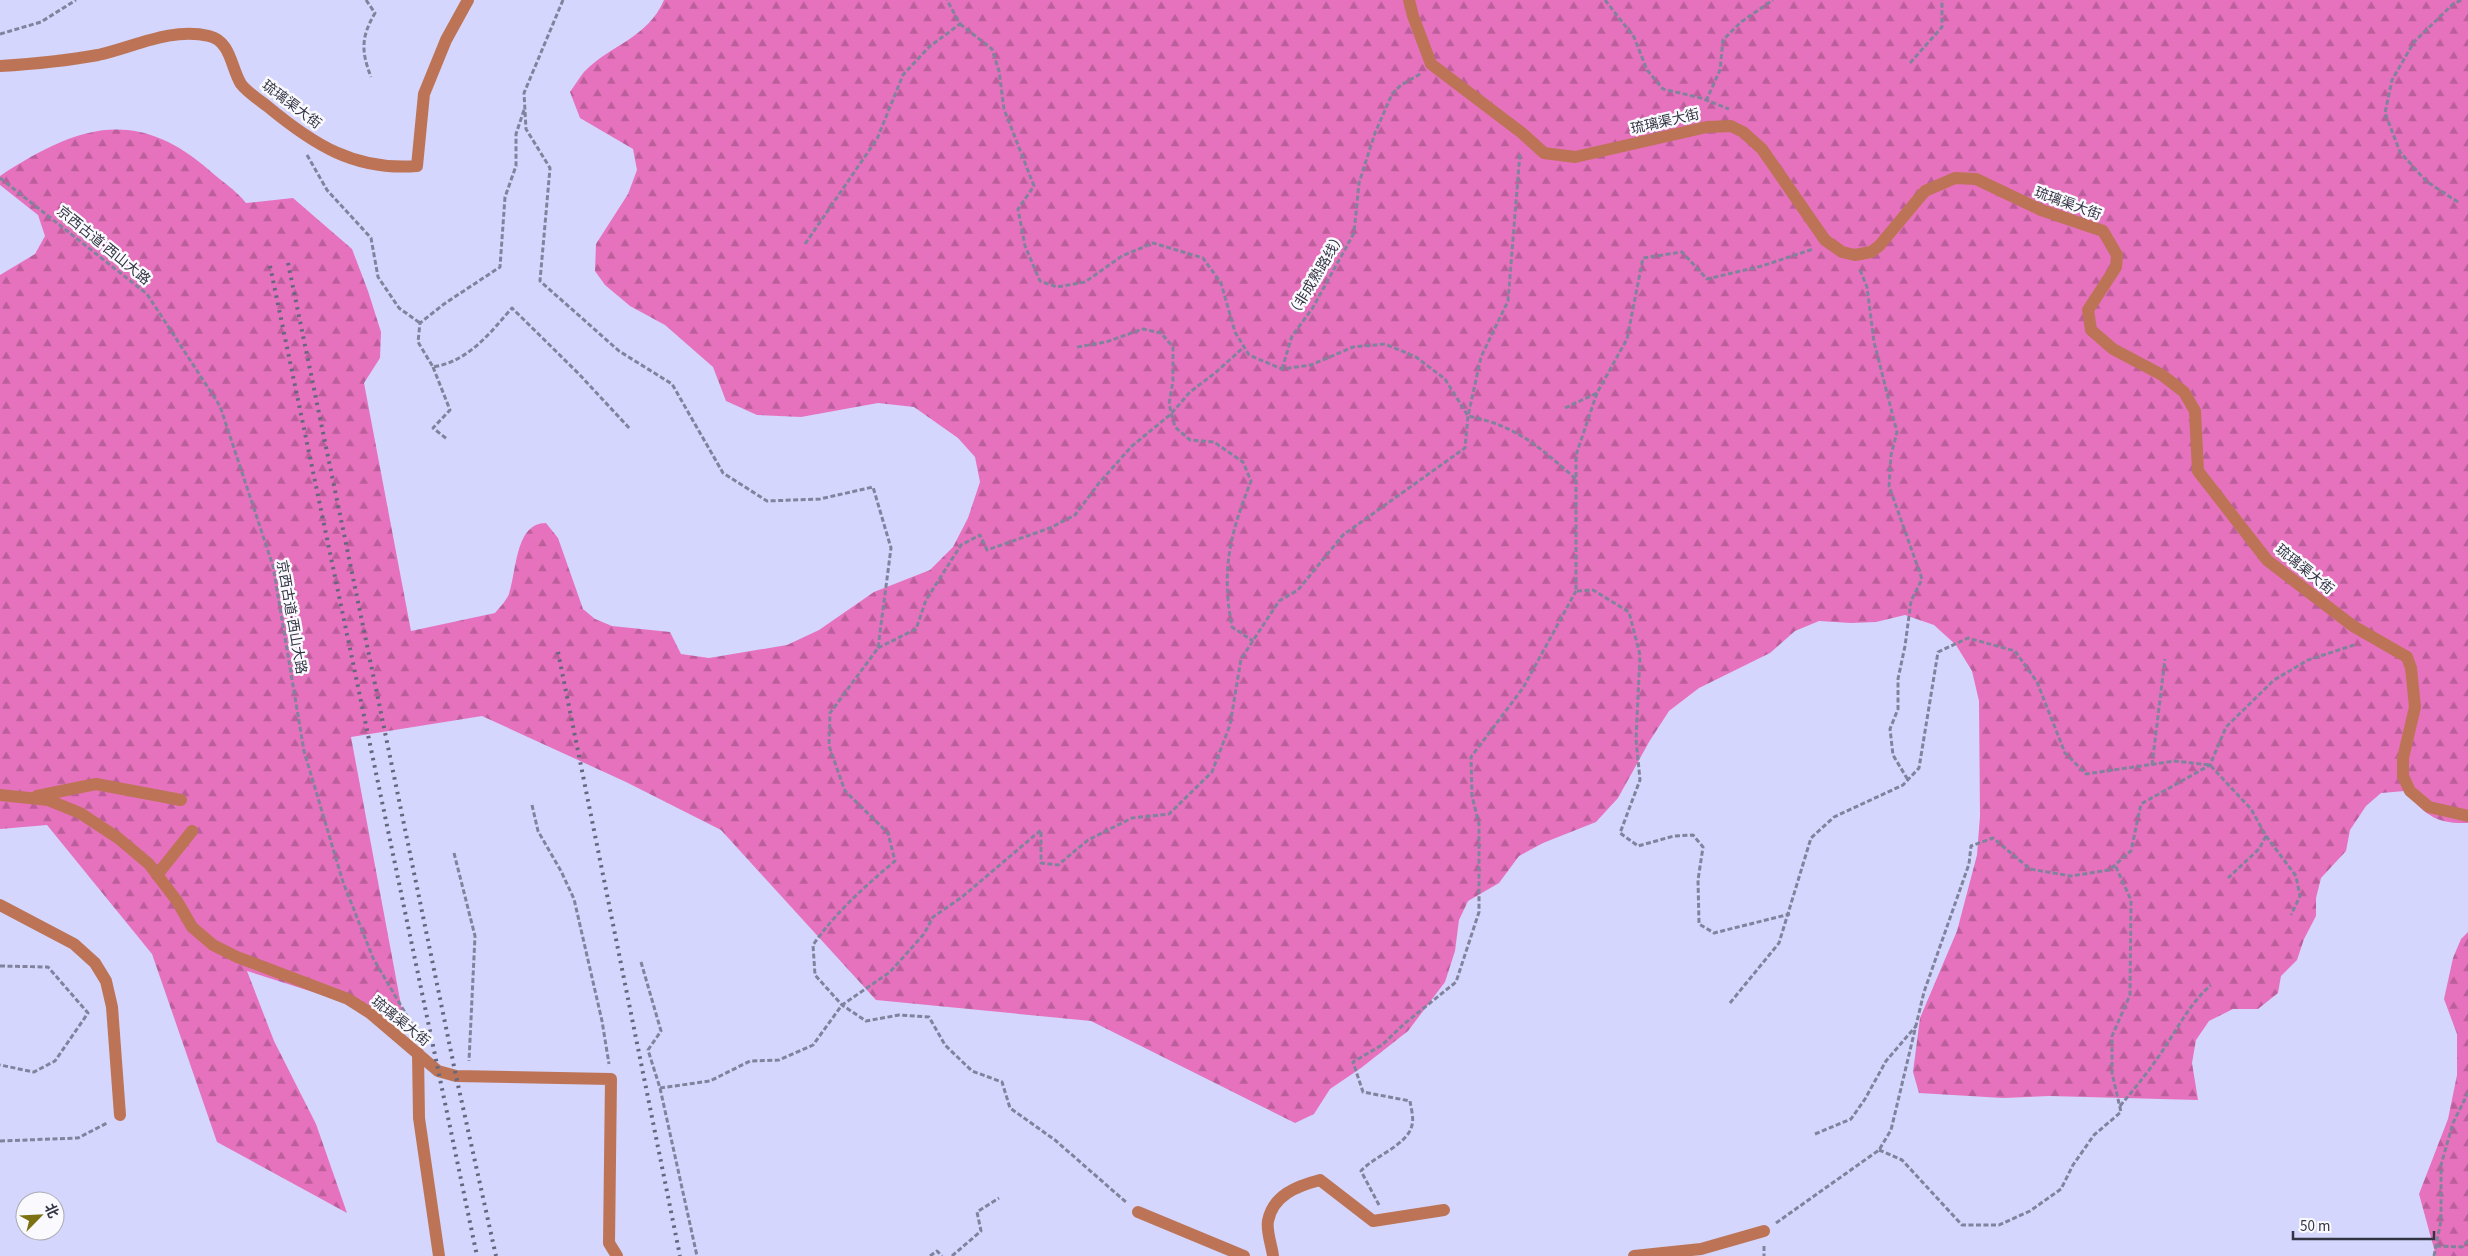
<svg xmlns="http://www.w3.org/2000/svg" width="2468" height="1256" viewBox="0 0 2468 1256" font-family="'Source Sans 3','Noto Sans SC',sans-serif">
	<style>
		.forest { fill: url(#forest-firs) }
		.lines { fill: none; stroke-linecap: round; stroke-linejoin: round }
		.path { stroke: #81839d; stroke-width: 3; stroke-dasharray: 5 2.5; stroke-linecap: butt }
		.minor { stroke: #bd7456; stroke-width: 12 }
		.rail { stroke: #65677d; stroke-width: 4; stroke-dasharray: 2.5 5; stroke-linecap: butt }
		.labels { text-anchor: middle; stroke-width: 5; stroke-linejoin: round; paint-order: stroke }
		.street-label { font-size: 14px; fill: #333443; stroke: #fafafe }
	</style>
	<defs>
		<pattern id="forest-firs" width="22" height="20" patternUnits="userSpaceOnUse" patternTransform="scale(1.25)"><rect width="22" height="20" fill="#e672bd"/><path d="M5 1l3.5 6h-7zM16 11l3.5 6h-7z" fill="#bb5e9b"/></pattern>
	</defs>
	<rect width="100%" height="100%" fill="#d4d6fd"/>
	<g class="forest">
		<path d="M 664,0 L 2468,0 L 2468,823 C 2436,824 2425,815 2405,791 L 2381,793 L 2366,806 L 2350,830 L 2346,851 L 2321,878 L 2316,898 L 2316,916 L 2304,939 L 2297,960 L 2281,976 L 2278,993 L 2258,1009 L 2233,1009 L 2209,1021 L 2196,1040 L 2192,1063 L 2198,1100 L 2049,1096 L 2003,1098 L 1919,1093 L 1913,1072 L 1920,1018 L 1957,931 L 1977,855 L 1980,816 L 1979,701 L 1972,671 L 1956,645 L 1934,625 L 1905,615 L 1876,622 L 1851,623 L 1819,621 L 1795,631 L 1770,653 L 1699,688 L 1669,711 L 1649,742 L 1618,798 L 1596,822 L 1543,843 L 1519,856 L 1499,883 L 1468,901 L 1459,920 L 1455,951 L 1445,982 L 1408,1031 L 1361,1068 L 1330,1089 L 1314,1114 L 1295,1123 L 1091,1021 L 876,1000 L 721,830 L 626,782 L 482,716 L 351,737 L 404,1021 L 247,971 L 274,1041 L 316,1124 L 347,1213 L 217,1142 L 152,954 L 47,825 L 0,829 L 0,275 L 35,254 L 45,236 L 38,215 L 0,185 L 0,176 C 75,127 134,105 209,170 C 222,182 235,189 246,203 L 293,198 L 352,249 L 368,291 L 381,332 L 380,358 L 364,383 L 411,631 L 495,613 C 500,607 506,601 509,594 C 517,571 515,523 546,523 L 558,538 L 583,609 L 595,619 L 612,626 L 670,632 L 681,654 L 709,658 L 787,645 L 819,630 L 874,592 L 930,570 L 953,547 L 968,518 L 980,482 L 975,457 L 958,438 L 914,407 L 878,403 L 801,417 L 757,415 L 726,401 L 713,367 L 665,325 L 630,306 L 605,285 L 595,271 L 596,244 L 628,194 L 637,170 L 633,149 L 580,118 L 570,92 C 575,85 579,78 584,72 C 611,44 647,39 664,0 Z"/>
		<polygon points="2468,932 2468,1256 2436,1256 2419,1194 2448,1119 2457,1075 2457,1034 2444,999 2453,958 2461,939"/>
	</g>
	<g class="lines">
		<g class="path">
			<path d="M 366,0 L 375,13 C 361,37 361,51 371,77"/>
			<path d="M 563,0 L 524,93 L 526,129 L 550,168 L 540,281 L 619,351 L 672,384 L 723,473 L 767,501 L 820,499 L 873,487 L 891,548 L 878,648 L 830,713 L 829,746 L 845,791 L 888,833 L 895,861 C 864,887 836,912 813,945 L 815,975 L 842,1005 L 866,1021 L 899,1015 L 929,1017 L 945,1045 L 972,1071 L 1002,1082 L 1010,1108 L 1055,1140 L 1127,1203"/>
			<polyline points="1605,0 1634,37 1647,70 1663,89 1701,98 1729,109"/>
			<path d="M 960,24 L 992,49 L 999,71 L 1004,109 L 1034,186 L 1018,209 L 1025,246 L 1040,281 L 1057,287 L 1085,282 L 1122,256 L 1153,243 L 1203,258 L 1221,283 L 1235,332 L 1249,355 L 1282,369 L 1311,365 L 1353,347 L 1385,344 L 1416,357 L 1445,379 L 1468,416 C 1518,426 1540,448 1576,479"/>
			<polyline points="0,34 41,22 76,0"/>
			<polyline points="1910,63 1942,27 1942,0"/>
			<polyline points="1706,101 1720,70 1723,40 1741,22 1773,0"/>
			<path d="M 524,110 L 516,134 L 516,166 L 505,197 L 500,267 L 444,304 L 420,323 L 418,342 L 433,367 C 469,361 489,334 512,308 L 579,374 L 630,429"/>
			<polyline points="307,155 327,190 371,238 378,277 399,308 420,323"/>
			<polyline points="0,178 147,294 220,406 273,566 304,751 343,882 373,958 414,1028"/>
			<polyline points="2458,202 2426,181 2400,152 2385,113 2392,80 2414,42 2453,4 2462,0"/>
			<polyline points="805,244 877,139 903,75 929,47 960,24 947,0"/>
			<polyline points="1860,270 1867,287 1874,342 1897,432 1891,455 1889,486 1922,579 1911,601 1905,646 1898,679 1898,709 1890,729 1893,755 1908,780"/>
			<path d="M 1077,347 L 1106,342 L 1143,329 L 1161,333 L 1173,347 L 1173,381 L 1169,404 L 1175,427 L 1190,440 L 1214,442 L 1243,462 L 1251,481 C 1230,534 1221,570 1232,627 L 1253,641"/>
			<polyline points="433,367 450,410 433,428 447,439"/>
			<polyline points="1282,369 1292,336 1312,309 1354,233 1359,183 1375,133 1392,94 1401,85 1422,73"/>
			<polyline points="1597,393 1576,455 1576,591 1593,590 1629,612 1640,655 1636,739 1640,780 1620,833 1638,846 1674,836 1693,835 1703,847 1698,880 1699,924 1714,933 1790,914"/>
			<polyline points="1565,408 1597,393 1627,339 1643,258 1682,252 1707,279 1762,266 1813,249"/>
			<polyline points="878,648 916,629 926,600 961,545 980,535 987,550 1050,528 1075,515 1099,483 1132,446 1171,414 1190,392 1215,373 1244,347"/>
			<polyline points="2152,765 2165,659"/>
			<polyline points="532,805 538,831 561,871 574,899 602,1021 609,1064"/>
			<polyline points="2266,836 2296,876 2300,896 2291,915"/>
			<polyline points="454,853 475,936 469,1061"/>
			<polyline points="641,962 661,1031 648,1050 660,1088 697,1256"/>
			<polyline points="0,966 48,967 88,1013 55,1061 34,1072 0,1065"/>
			<polyline points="1730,1003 1779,943 1811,838 1834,817 1903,785 1919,768 1938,652 1968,638 2015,651 2037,682 2065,753 2086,774 2175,761 2210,765 2251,809 2266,836 2259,849 2228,878"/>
			<polyline points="660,1088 710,1081 750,1061 779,1060 813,1045 842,1005 890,972 924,934 933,917 962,897 1041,830 1041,863 1058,865 1088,840 1132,818 1169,814 1212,772 1230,725 1241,659 1279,601 1298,590 1343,535 1465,448 1468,416 1481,357 1508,301 1520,153"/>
			<path d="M 2120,1106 C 2135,1088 2150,1070 2163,1050 C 2178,1028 2190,1003 2211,985"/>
			<polyline points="1815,1134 1851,1119 1865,1099 1886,1061 1916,1026"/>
			<polyline points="0,1141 78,1138 107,1123"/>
			<polyline points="1879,1150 1902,1160 1962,1225 1999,1225 2030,1211 2061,1189 2073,1165 2094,1135 2121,1112 2112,1073 2112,1036 2130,995 2131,900 2115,865"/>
			<path d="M 1379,1205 L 1361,1171 C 1374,1156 1408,1145 1412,1125 C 1414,1118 1411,1108 1410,1101 L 1363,1092 L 1353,1062 L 1382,1045 L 1404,1024 L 1456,982 L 1479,912 L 1479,824 L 1472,796 L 1471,757 L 1523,688 L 1576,591"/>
			<polyline points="1776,1223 1879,1150 1891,1130 1924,992 1969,864 1971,846 1993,838 2030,869 2071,876 2109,870 2131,851 2141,804 2210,765 2226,727 2274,680 2308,660 2354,645"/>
			<polyline points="1764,1246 1764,1256"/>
			<polyline points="2436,1246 2462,1247 2468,1241"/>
			<polyline points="930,1256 937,1251 942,1256"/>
			<polyline points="952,1256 981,1231 977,1212 999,1198"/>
			<polyline points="2434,1256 2441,1220 2441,1165 2453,1123 2468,1093"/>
		</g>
		<g class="minor">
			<polyline points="1409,0 1413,16 1431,64 1522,133 1544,153 1575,157 1707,127 1731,126 1743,132 1762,149 1825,240 1842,252 1855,255 1871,252 1879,246 1925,191 1955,178 1976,179 2041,210 2103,231 2117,255 2116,267 2088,310 2091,330 2113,349 2162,375 2184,392 2195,411 2198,471 2267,560 2353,626 2407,657 2411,668 2415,707 2403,758 2403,776 2410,791 2429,807 2468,816"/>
			<path d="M 0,66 C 33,64 65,61 98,55 C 134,47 171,27 209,36 C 231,41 231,68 241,84 C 247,92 259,100 267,106 C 314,145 355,171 417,166 L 424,94 L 446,40 L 468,0"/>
			<polyline points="0,795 48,800 80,813 118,838 149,864 177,901 192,927 213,945 237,957 348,999 370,1013 438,1071 456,1076 611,1079 609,1243 617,1256"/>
			<polyline points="37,796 96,784 181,800"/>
			<polyline points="157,875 192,831"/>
			<polyline points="0,905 74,944 95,963 106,981 112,1007 120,1115"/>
			<polyline points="418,1053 419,1118 439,1256"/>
			<polyline points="1138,1212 1244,1256"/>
			<path d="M 1273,1256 C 1272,1246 1266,1231 1268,1221 C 1273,1195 1297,1186 1320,1180 L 1373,1221 L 1444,1210"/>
			<polyline points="1634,1256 1701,1249 1764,1231"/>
		</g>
		<g class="rail">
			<polyline points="288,263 456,1076 496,1256"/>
			<polyline points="270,266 477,1256"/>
			<polyline points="558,652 680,1256"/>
		</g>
	</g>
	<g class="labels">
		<g class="street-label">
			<text transform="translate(292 104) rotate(37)" y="5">琉璃渠大街</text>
			<text transform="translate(1665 121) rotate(-13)" y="5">琉璃渠大街</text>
			<text transform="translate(2068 203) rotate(20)" y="5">琉璃渠大街</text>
			<text transform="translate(104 245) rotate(39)" y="5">京西古道·西山大路</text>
			<text transform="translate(1316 275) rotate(-59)" y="5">（非成熟路线）</text>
			<text transform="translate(2305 569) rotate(39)" y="5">琉璃渠大街</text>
			<text transform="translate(292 617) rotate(80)" y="5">京西古道·西山大路</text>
			<text transform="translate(401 1021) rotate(39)" y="5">琉璃渠大街</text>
		</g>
	</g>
	<g transform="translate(40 1216) rotate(66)"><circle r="24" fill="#fafafe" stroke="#aaabb3"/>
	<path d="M0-4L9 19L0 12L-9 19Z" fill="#7c7213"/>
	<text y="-8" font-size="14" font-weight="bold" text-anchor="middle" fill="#333443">北</text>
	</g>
	<path d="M2293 1231v8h141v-8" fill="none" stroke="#333443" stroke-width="2.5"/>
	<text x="2300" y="1231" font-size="15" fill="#333443" stroke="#fafafe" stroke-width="4" paint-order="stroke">50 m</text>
</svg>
